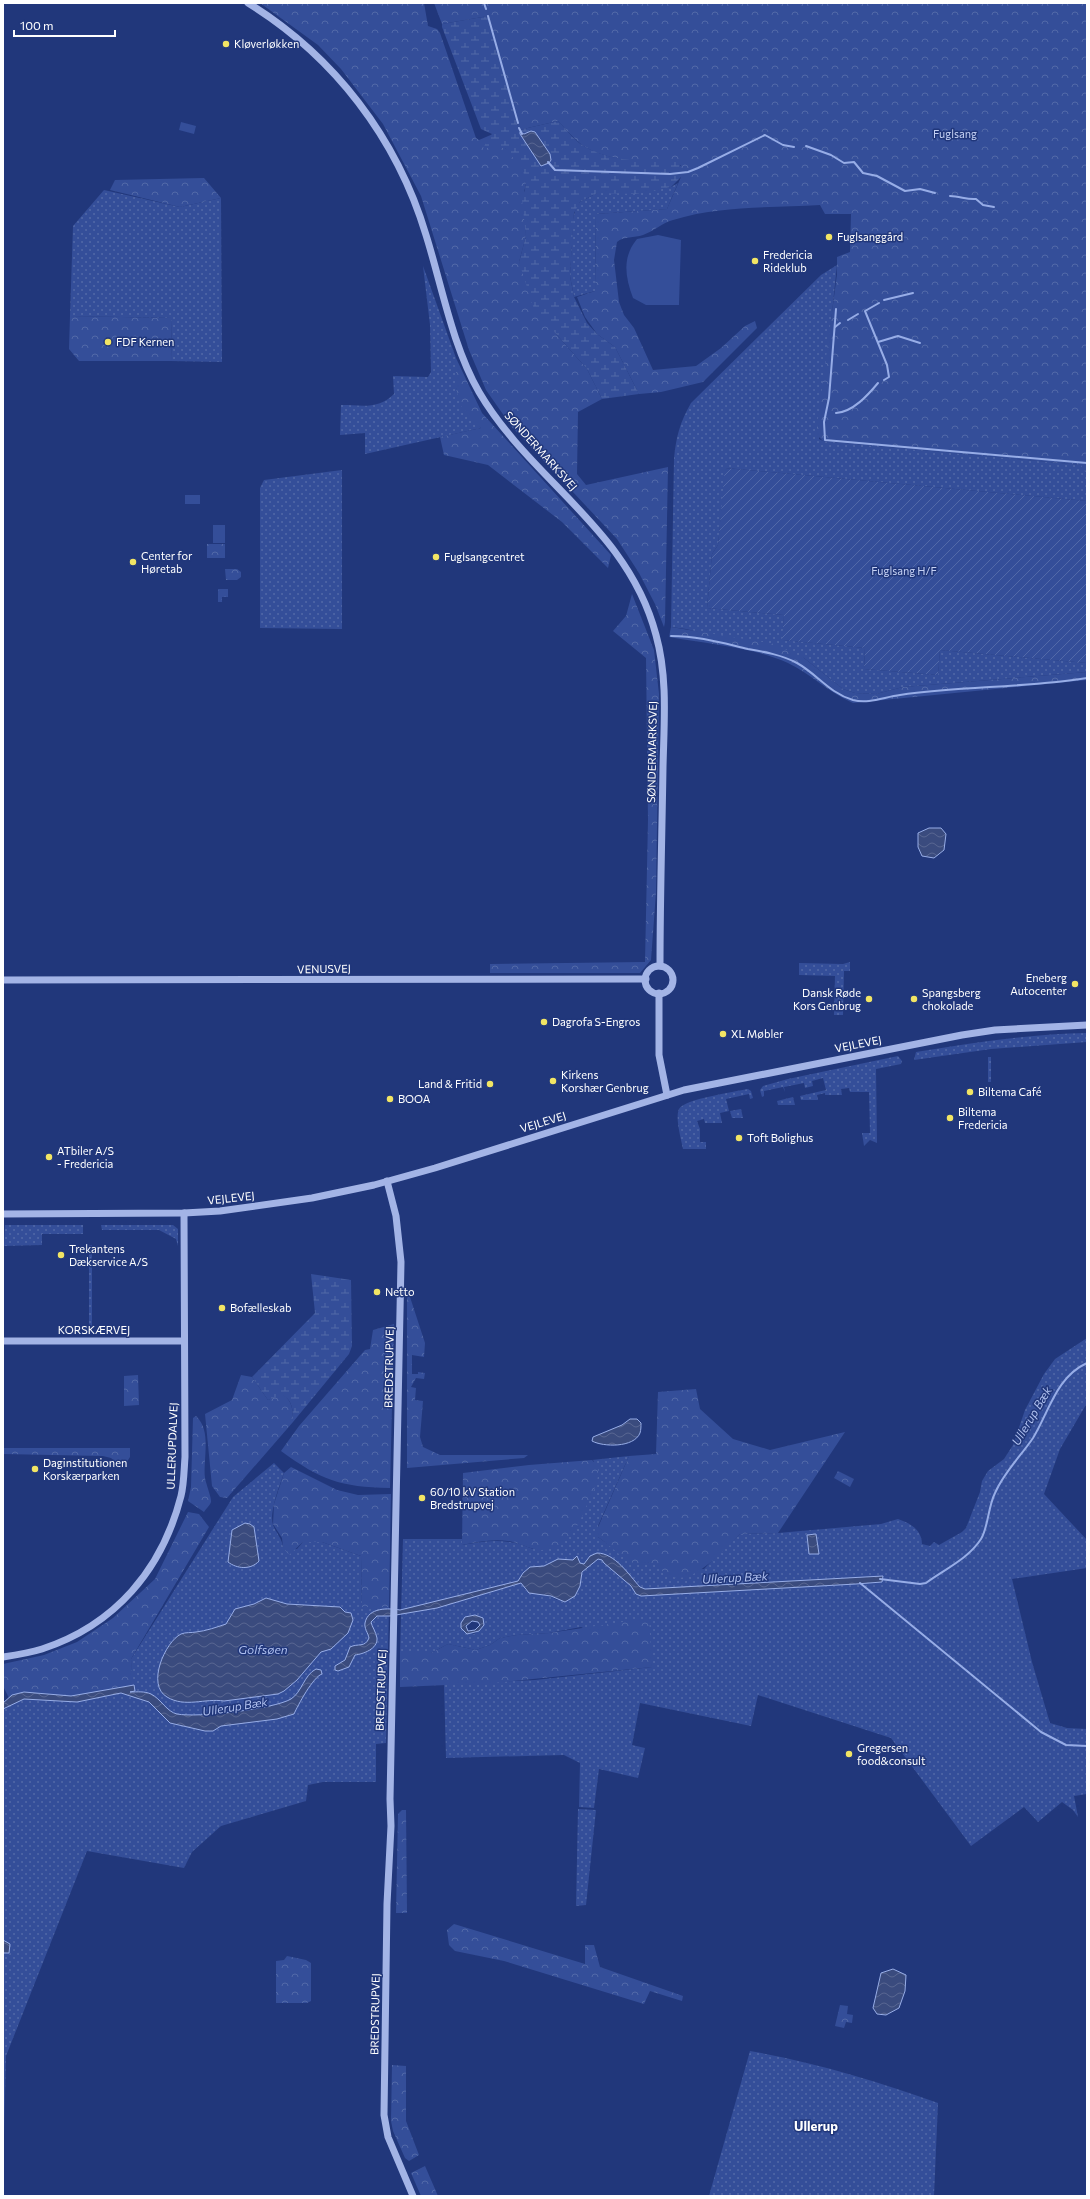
<svg xmlns="http://www.w3.org/2000/svg" width="1090" height="2199" viewBox="0 0 1090 2199" font-family="Commissioner,sans-serif">
	<style>
		.grass { fill: url(#grass-dots); fill-rule: evenodd }
		.forest { fill: url(#forest-crowns) }
		.wetland { fill: url(#wetland-marsh); fill-rule: evenodd }
		.garden { fill: url(#garden-furrows) }
		.pitch { fill: #344e99 }
		.water { fill: url(#water-waves); stroke: #97ade7; fill-rule: evenodd }
		.lines { fill: none; stroke-linecap: round; stroke-linejoin: round }
		.stream { stroke: #97ade7; stroke-width: 2 }
		.minor { stroke: #a3b4e6; stroke-width: 7 }
		.poi-dot { fill: #f2e564; stroke: #21377b; stroke-width: 1.5 }
		.labels { text-anchor: middle; stroke-width: 3; stroke-linejoin: round; paint-order: stroke }
		.poi-label { font-size: 11px; fill: #fff; stroke: #21377b; text-anchor: start }
		.park-label { font-size: 11px; fill: #c6d2f5; stroke: #21377b }
		.street-label { font-size: 11px; fill: #fff; stroke: #21377b }
		.water-label { font-size: 12px; font-style: italic; fill: #aebfee; stroke: #21377b }
		.quarter-label { font-size: 13px; font-weight: bold; fill: #fff; stroke: #21377b }
	</style>
	<defs>
		<pattern id="grass-dots" width="8" height="8" patternUnits="userSpaceOnUse"><rect width="8" height="8" fill="#344e99"/><path d="M2 2h.1M6 6h.1" fill="none" stroke="#5269a8" stroke-width="1.8" stroke-linecap="round"/></pattern>
		<pattern id="forest-crowns" width="20" height="18" patternUnits="userSpaceOnUse"><rect width="20" height="18" fill="#344e99"/><path d="M2 6a3 3 0 1 1 6 0M12 15a3 3 0 1 1 6 0" fill="none" stroke="#5269a8"/></pattern>
		<pattern id="wetland-marsh" width="20" height="14" patternUnits="userSpaceOnUse"><rect width="20" height="14" fill="#344e99"/><path d="M1 5h8M5 5V1M11 12h8M15 12V8" fill="none" stroke="#5269a8"/></pattern>
		<pattern id="garden-furrows" width="10" height="10" patternUnits="userSpaceOnUse"><rect width="10" height="10" fill="#344e99"/><path d="M-1 1l2-2M0 10L10 0M9 11l2-2" fill="none" stroke="#5269a8"/></pattern>
		<pattern id="water-waves" width="16" height="10" patternUnits="userSpaceOnUse"><rect width="16" height="10" fill="#3a4b7e"/><path d="M0 5q4-4 8 0t8 0" fill="none" stroke="#586691"/></pattern>
	</defs>
	<rect width="100%" height="100%" fill="#21377b"/>
	<g class="grass">
		<polygon points="678,183 667,209 596,214 595,291 574,297 570,276 573,220 576,207 580,202 597,193 637,193 671,187"/>
		<polygon points="104,190 180,207 221,198 222,362 171,361 172,318 70,316 73,226"/>
		<path d="M 837,265 L 819,439 L 823,441 L 1082,465 L 1087,475 L 1087,501 L 726,468 L 718,545 L 712,554 L 707,608 L 784,615 L 783,640 L 865,648 L 864,669 L 938,675 L 940,650 L 1087,663 L 1087,672 L 903,687 L 876,694 L 855,693 L 843,689 L 804,658 L 686,629 L 671,627 L 674,459 C 676,437 680,422 691,403 L 821,275 Z"/>
		<path d="M 423,266 L 456,358 L 456,388 L 481,428 L 365,454 L 365,433 L 340,435 L 341,405 C 362,405 378,410 394,394 L 393,376 L 428,377 L 431,372 L 430,325 Z"/>
		<polygon points="342,470 342,629 260,628 260,488 264,480"/>
		<polygon points="850,962 850,971 844,971 843,1015 834,1015 835,976 799,975 799,963 843,964"/>
		<path d="M 1087,1033 L 1087,1042 L 991,1049 L 914,1060 L 916,1052 C 973,1043 1029,1034 1087,1033 Z"/>
		<polygon points="898,1056 902,1061 901,1064 876,1069 877,1143 870,1140 864,1146 862,1133 870,1133 869,1092 850,1092 849,1088 841,1089 842,1095 825,1095 825,1093 817,1095 818,1100 801,1100 800,1096 826,1090 823,1078 812,1081 813,1086 805,1088 804,1083 784,1087 785,1092 783,1087 764,1091 764,1096 762,1097 760,1090 763,1086 788,1079"/>
		<rect x="988" y="1057" width="3" height="25"/>
		<path d="M 748,1089 L 751,1091 L 753,1098 L 750,1099 L 749,1094 L 726,1099 L 729,1111 L 720,1113 L 722,1123 L 705,1123 L 704,1119 L 697,1121 L 700,1129 L 700,1142 L 706,1142 L 706,1149 L 683,1149 C 681,1138 675,1118 679,1109 C 684,1099 734,1092 748,1089 Z"/>
		<polygon points="793,1097 795,1105 778,1105 777,1101"/>
		<polygon points="741,1109 743,1118 732,1118 730,1111"/>
		<polygon points="5,1225 83,1225 83,1234 42,1234 42,1245 4,1246"/>
		<polygon points="101,1225 173,1225 178,1229 178,1246 176,1239 159,1230 102,1230"/>
		<rect x="89" y="1245" width="3" height="88"/>
		<path d="M 1087,1338 L 1087,1403 L 1060,1449 L 1044,1494 L 1087,1540 L 1087,1568 L 1012,1579 L 1032,1662 L 1050,1723 L 1067,1728 L 1087,1729 L 1087,1794 L 1074,1796 L 1078,1817 L 1073,1810 L 1062,1802 L 1038,1822 L 1024,1807 L 971,1846 L 891,1738 L 758,1695 L 751,1726 L 640,1703 L 632,1745 L 645,1748 L 638,1778 L 599,1769 L 594,1808 L 579,1807 L 580,1763 L 564,1755 L 446,1758 L 444,1684 L 535,1680 L 652,1667 L 650,1660 L 581,1627 L 549,1633 L 517,1635 L 500,1638 L 490,1645 L 476,1650 L 448,1644 L 431,1653 L 400,1653 L 403,1539 L 462,1539 L 462,1545 C 488,1540 509,1538 533,1549 L 594,1461 L 592,1460 L 629,1456 L 598,1526 L 598,1537 L 634,1563 L 647,1562 L 704,1569 C 716,1556 728,1545 740,1534 L 778,1533 L 881,1524 L 898,1519 C 910,1523 922,1530 922,1544 L 930,1546 L 934,1542 L 939,1545 L 962,1532 L 966,1528 L 980,1492 L 982,1481 L 988,1471 L 1004,1459 L 1013,1445 L 1025,1410 L 1044,1374 L 1055,1359 ZM 816,1534 L 819,1554 L 809,1554 L 807,1535 ZM 562,1562 L 586,1566 L 580,1578 L 580,1586 L 557,1600 C 548,1594 536,1595 525,1590 L 523,1584 L 532,1570 L 547,1569 ZM 479,1616 L 482,1628 L 474,1634 L 461,1628 Z"/>
		<path d="M 274,1463 L 284,1473 C 280,1485 269,1512 273,1525 C 276,1533 282,1538 283,1547 L 297,1549 L 303,1542 L 322,1542 L 361,1556 L 362,1607 L 389,1607 L 386,1743 L 376,1744 L 376,1782 L 323,1782 L 308,1785 L 306,1801 L 221,1826 L 192,1852 L 184,1868 L 87,1851 L 6,2056 L 3,2174 L 3,1703 C 28,1686 44,1697 71,1696 C 92,1696 112,1688 132,1686 L 131,1659 L 233,1497 Z"/>
		<polygon points="578,1809 596,1810 586,1905 576,1906"/>
		<path d="M 750,2051 C 814,2062 877,2081 938,2103 L 934,2196 L 709,2196 Z"/>
	</g>
	<g class="forest">
		<path d="M 260,3 L 424,3 L 428,26 L 437,29 L 440,33 L 476,138 L 479,140 L 493,134 L 484,148 L 505,148 C 518,157 531,176 524,191 L 526,236 L 519,262 L 556,334 L 587,369 L 602,399 L 578,412 L 577,474 L 586,485 L 668,467 L 665,622 L 664,627 L 655,604 L 639,573 L 617,539 L 512,427 L 486,390 L 469,350 L 421,196 L 383,124 L 341,69 L 318,45 Z"/>
		<path d="M 434,3 L 1087,3 L 1087,475 L 1081,465 L 823,441 L 816,434 L 837,274 L 837,257 L 850,252 L 851,214 L 825,214 L 820,205 C 772,208 720,205 673,220 C 662,223 654,231 643,235 C 634,238 624,236 617,242 L 614,260 L 619,302 L 624,315 L 634,328 L 653,370 L 696,366 L 721,348 L 745,326 L 755,321 L 757,328 L 703,382 L 661,392 L 639,394 L 615,347 L 597,334 L 585,317 L 577,297 L 595,291 L 596,214 L 667,209 L 681,177 L 681,165 C 649,162 610,163 582,145 C 573,138 566,129 558,121 L 519,130 L 488,16 L 442,24 Z"/>
		<polygon points="204,178 221,198 180,207 110,190 115,180"/>
		<polygon points="70,316 172,318 171,361 79,361 69,349"/>
		<polygon points="456,358 482,413 611,555 608,568 562,522 488,465 444,455 440,437 481,428 460,405 456,388"/>
		<rect x="207" y="544" width="18" height="14"/>
		<polygon points="225,569 237,569 241,572 241,577 237,580 226,580"/>
		<polygon points="218,589 228,589 228,597 222,597 222,602 218,602"/>
		<polygon points="632,594 654,650 659,694 656,892 651,960 640,973 490,973 490,964 645,962 648,820 646,658 613,631 626,616"/>
		<path d="M 671,627 L 774,644 L 804,658 L 843,689 L 855,693 L 876,694 L 903,687 L 1087,672 L 1087,680 L 853,703 C 829,693 811,674 788,663 C 752,647 708,644 669,637 Z"/>
		<polygon points="407,1297 410,1297 425,1343 424,1357 412,1355 412,1374 418,1374 418,1372 425,1373 424,1379 416,1378 411,1387 416,1388 415,1400 423,1401 420,1437 423,1447 440,1455 528,1455 524,1458 407,1468"/>
		<path d="M 394,1324 L 390,1488 C 340,1487 321,1480 281,1451 L 299,1426 L 365,1350 L 370,1349 L 373,1330 Z"/>
		<polygon points="138,1375 139,1405 124,1406 124,1376"/>
		<path d="M 241,1375 L 252,1377 L 268,1400 L 282,1394 C 293,1401 293,1411 293,1422 L 227,1498 L 220,1497 L 212,1486 L 205,1414 L 232,1400 Z"/>
		<path d="M 696,1389 L 700,1409 L 733,1439 L 770,1450 L 845,1432 L 778,1533 L 740,1534 C 727,1546 693,1587 671,1576 C 664,1574 659,1567 653,1564 C 646,1560 640,1566 633,1563 C 620,1557 610,1545 598,1537 L 596,1532 L 629,1456 L 656,1454 L 658,1392 Z"/>
		<path d="M 196,1416 C 212,1431 203,1458 205,1478 C 206,1484 212,1499 211,1502 C 210,1505 206,1509 204,1512 L 188,1501 L 191,1487 L 193,1418 Z"/>
		<polygon points="3,1448 130,1448 130,1457 123,1468 111,1458 103,1456 3,1454"/>
		<path d="M 592,1460 L 598,1467 C 600,1480 592,1495 586,1507 C 578,1529 562,1555 534,1549 C 525,1547 517,1542 508,1541 C 492,1539 477,1542 462,1545 L 463,1473 L 529,1465 Z"/>
		<polygon points="291,1467 337,1490 358,1495 391,1494 389,1607 362,1607 361,1556 322,1542 303,1542 289,1555 283,1547 282,1538 273,1524 274,1504 284,1473"/>
		<polygon points="838,1471 854,1479 850,1487 834,1478"/>
		<path d="M 188,1512 L 199,1514 L 209,1527 L 131,1659 L 133,1686 C 112,1687 93,1695 72,1696 C 52,1697 26,1686 9,1698 L 3,1686 L 3,1664 L 44,1655 L 77,1642 L 113,1618 L 155,1579 Z"/>
		<polygon points="649,1618 652,1667 493,1683 400,1687 400,1653 431,1653 448,1644 476,1650 490,1645 500,1638 517,1635 549,1633"/>
		<polygon points="402,1810 406,1810 407,1913 396,1913 398,1814"/>
		<polygon points="454,1924 585,1964 585,1945 594,1945 600,1967 683,1996 682,2001 650,1991 644,2004 504,1961 455,1951 449,1945 447,1930"/>
		<polygon points="287,1956 306,1960 311,1963 311,2001 307,2003 276,2003 276,1961 284,1960"/>
		<polygon points="840,2005 848,2006 847,2014 853,2015 852,2023 846,2022 844,2028 835,2026"/>
		<polygon points="392,2065 406,2066 406,2121 419,2155 409,2161 405,2158 393,2131 391,2121"/>
		<polygon points="425,2166 438,2196 421,2196 411,2173"/>
	</g>
	<g class="wetland">
		<path d="M 488,16 L 519,130 L 558,121 C 566,129 573,139 582,145 C 609,162 644,162 675,160 L 681,166 L 681,177 L 671,187 L 658,190 L 636,194 L 597,193 L 580,202 L 574,213 L 570,276 L 574,297 L 587,323 L 597,334 L 615,347 L 639,394 L 602,399 L 587,369 L 534,309 L 519,262 L 526,236 L 522,200 L 526,185 L 523,170 L 505,148 L 483,148 L 492,134 L 481,129 L 442,27 L 442,24 ZM 520,132 L 527,134 L 531,132 L 541,166 C 536,154 525,145 520,132 Z"/>
		<path d="M 311,1274 L 351,1280 L 352,1346 L 349,1354 L 293,1422 C 293,1411 293,1400 282,1395 L 268,1400 L 252,1377 L 315,1313 Z"/>
	</g>
	<polygon class="garden" points="725,468 1087,501 1087,663 940,650 938,675 864,669 865,648 782,640 784,615 707,608 712,554 718,545"/>
	<g class="pitch">
		<polygon points="181,122 196,126 194,134 179,130"/>
		<path d="M 658,235 L 681,240 L 679,305 L 646,305 L 633,298 C 625,277 622,257 637,239 Z"/>
		<rect x="185" y="495" width="15" height="9"/>
		<rect x="213" y="525" width="12" height="18"/>
	</g>
	<g class="water">
		<polygon points="531,131 535,132 550,154 551,160 549,163 541,166 520,134 520,132 524,134"/>
		<polygon points="929,828 941,828 946,834 944,850 934,858 922,856 918,847 918,833"/>
		<path d="M 630,1419 L 637,1419 L 641,1423 C 641,1426 641,1430 640,1433 C 634,1448 603,1447 592,1441 L 593,1437 L 622,1425 Z"/>
		<path d="M 245,1523 L 250,1524 L 254,1527 L 259,1561 C 251,1570 237,1569 228,1562 L 232,1530 Z"/>
		<polygon points="816,1534 819,1554 809,1554 807,1535"/>
		<path d="M 597,1553 C 615,1553 629,1575 640,1587 L 645,1589 L 883,1576 L 882,1582 L 856,1584 L 641,1596 L 636,1594 L 631,1586 L 604,1563 L 602,1560 L 598,1559 L 582,1572 L 580,1586 L 575,1596 L 565,1602 L 551,1596 L 529,1593 L 521,1583 L 437,1608 L 390,1616 L 377,1616 L 371,1622 C 372,1627 376,1632 377,1638 C 378,1649 363,1654 355,1655 L 349,1667 L 338,1671 L 335,1670 L 335,1666 L 345,1660 L 350,1647 C 358,1643 365,1648 369,1638 C 368,1633 364,1628 365,1623 C 368,1607 389,1608 400,1610 L 518,1581 L 523,1573 L 530,1567 L 544,1566 L 558,1559 L 573,1560 L 577,1556 L 580,1563 L 584,1564 L 590,1556 Z"/>
		<path d="M 266,1598 L 287,1604 L 340,1607 L 345,1612 L 351,1613 L 353,1620 L 348,1633 L 331,1649 L 321,1652 L 297,1680 L 284,1691 L 278,1694 L 224,1701 C 205,1698 185,1708 167,1697 C 146,1685 165,1642 181,1634 C 186,1632 191,1633 196,1632 C 206,1631 217,1627 226,1624 L 235,1609 L 254,1604 Z"/>
		<path d="M 475,1615 L 483,1618 L 484,1625 L 479,1631 L 467,1634 L 461,1628 L 461,1623 L 465,1617 ZM 472,1621 L 478,1622 L 480,1625 L 475,1630 L 468,1631 L 466,1626 Z"/>
		<path d="M 316,1669 L 321,1670 L 322,1674 C 313,1677 298,1705 294,1714 L 277,1719 L 221,1726 L 213,1731 L 205,1731 L 170,1723 L 149,1702 L 121,1693 L 77,1702 L 24,1699 L 3,1709 L 3,1703 L 12,1695 L 24,1692 L 71,1696 L 134,1685 L 135,1691 L 130,1692 C 138,1692 144,1691 151,1694 C 161,1699 167,1712 177,1714 C 197,1718 274,1709 291,1699 C 302,1692 304,1675 316,1669 Z"/>
		<polygon points="3,1940 10,1944 9,1953 3,1953"/>
		<polygon points="893,1969 906,1975 905,1991 899,2008 886,2015 877,2014 873,2008 881,1973"/>
	</g>
	<g class="lines">
		<g class="stream">
			<polyline points="484,3 486,9"/>
			<polyline points="488,16 518,123"/>
			<polyline points="519,128 522,134"/>
			<polyline points="806,146 831,155 844,163 854,162 863,173 877,176 905,191 920,189 935,193"/>
			<polyline points="548,162 555,170 670,174 688,172 698,168 765,135 783,145 794,147"/>
			<path d="M 950,196 C 960,196 967,200 976,199 L 983,205 L 994,207"/>
			<polyline points="884,300 913,293"/>
			<polyline points="879,303 865,311 887,365 889,377 884,380"/>
			<polyline points="836,309 829,398 824,422 825,440 1087,463"/>
			<polyline points="848,320 858,314"/>
			<polyline points="835,327 840,323"/>
			<polyline points="878,342 898,336 920,343"/>
			<path d="M 836,413 C 853,412 868,395 878,383"/>
			<path d="M 671,636 C 698,636 722,643 748,649 C 765,652 782,655 797,663 C 817,674 829,693 853,700 C 869,704 884,697 900,695 C 962,686 1025,688 1087,678"/>
			<path d="M 880,1579 L 920,1584 L 926,1583 C 945,1569 968,1559 981,1539 C 988,1528 988,1507 995,1493 C 1004,1472 1021,1456 1033,1438 C 1049,1412 1056,1377 1087,1363"/>
			<polyline points="860,1583 1041,1732 1066,1745 1087,1746"/>
		</g>
		<g class="minor">
			<path d="M 248,3 C 334,56 397,138 426,235 C 442,286 452,345 479,392 C 531,481 628,528 656,635 C 668,678 664,723 663,767 C 662,833 660,900 660,966"/>
			<circle cx="659" cy="980" r="14"/>
			<polyline points="3,980 646,979"/>
			<polyline points="659,993 659,1055 667,1095"/>
			<polyline points="387,1181 396,1216 401,1262 390,1799 391,1826 387,1904 384,2115 388,2137 413,2196"/>
			<polyline points="3,1214 184,1213 220,1211 312,1198 374,1185 435,1168 684,1090 962,1035 995,1030 1087,1025"/>
			<polyline points="3,1341 184,1341"/>
			<path d="M 3,1657 C 16,1655 29,1653 42,1649 C 115,1625 162,1570 181,1496 C 184,1484 184,1470 185,1457 L 184,1213"/>
		</g>
	</g>
	<g class="poi-dot">
		<circle cx="226" cy="44" r="4"/>
		<circle cx="829" cy="237" r="4"/>
		<circle cx="755" cy="261" r="4"/>
		<circle cx="108" cy="342" r="4"/>
		<circle cx="436" cy="557" r="4"/>
		<circle cx="133" cy="562" r="4"/>
		<circle cx="1075" cy="984" r="4"/>
		<circle cx="869" cy="999" r="4"/>
		<circle cx="914" cy="999" r="4"/>
		<circle cx="544" cy="1022" r="4"/>
		<circle cx="723" cy="1034" r="4"/>
		<circle cx="553" cy="1081" r="4"/>
		<circle cx="490" cy="1084" r="4"/>
		<circle cx="970" cy="1092" r="4"/>
		<circle cx="390" cy="1099" r="4"/>
		<circle cx="950" cy="1118" r="4"/>
		<circle cx="739" cy="1138" r="4"/>
		<circle cx="49" cy="1157" r="4"/>
		<circle cx="61" cy="1255" r="4"/>
		<circle cx="377" cy="1292" r="4"/>
		<circle cx="222" cy="1308" r="4"/>
		<circle cx="35" cy="1469" r="4"/>
		<circle cx="422" cy="1498" r="4"/>
		<circle cx="849" cy="1754" r="4"/>
	</g>
	<g class="labels">
		<g class="poi-label">
			<text x="234" y="48">Kløverløkken</text>
			<text x="837" y="241">Fuglsanggård</text>
			<text x="763" y="259">Fredericia<tspan x="763" dy="13">Rideklub</tspan></text>
			<text x="116" y="346">FDF Kernen</text>
			<text x="141" y="560">Center for<tspan x="141" dy="13">Høretab</tspan></text>
			<text x="444" y="561">Fuglsangcentret</text>
			<text x="1067" y="982" text-anchor="end">Eneberg<tspan x="1067" dy="13">Autocenter</tspan></text>
			<text x="861" y="997" text-anchor="end">Dansk Røde<tspan x="861" dy="13">Kors Genbrug</tspan></text>
			<text x="922" y="997">Spangsberg<tspan x="922" dy="13">chokolade</tspan></text>
			<text x="552" y="1026">Dagrofa S-Engros</text>
			<text x="731" y="1038">XL Møbler</text>
			<text x="561" y="1079">Kirkens<tspan x="561" dy="13">Korshær Genbrug</tspan></text>
			<text x="482" y="1088" text-anchor="end">Land &amp; Fritid</text>
			<text x="978" y="1096">Biltema Café</text>
			<text x="398" y="1103">BOOA</text>
			<text x="958" y="1116">Biltema<tspan x="958" dy="13">Fredericia</tspan></text>
			<text x="747" y="1142">Toft Bolighus</text>
			<text x="57" y="1155">ATbiler A/S<tspan x="57" dy="13">- Fredericia</tspan></text>
			<text x="69" y="1253">Trekantens<tspan x="69" dy="13">Dækservice A/S</tspan></text>
			<text x="385" y="1296">Netto</text>
			<text x="230" y="1312">Bofælleskab</text>
			<text x="43" y="1467">Daginstitutionen<tspan x="43" dy="13">Korskærparken</tspan></text>
			<text x="430" y="1496">60/10 kV Station<tspan x="430" dy="13">Bredstrupvej</tspan></text>
			<text x="857" y="1752">Gregersen<tspan x="857" dy="13">food&amp;consult</tspan></text>
		</g>
		<g class="park-label">
			<text x="955" y="138">Fuglsang</text>
			<text x="904" y="575">Fuglsang H/F</text>
		</g>
		<g class="street-label">
			<text transform="translate(541 451) rotate(48)" y="4">SØNDERMARKSVEJ</text>
			<text transform="translate(652 752) rotate(-89)" y="4">SØNDERMARKSVEJ</text>
			<text transform="translate(324 969) rotate(-1)" y="4">VENUSVEJ</text>
			<text transform="translate(858 1044) rotate(-11)" y="4">VEJLEVEJ</text>
			<text transform="translate(543 1122) rotate(-17)" y="4">VEJLEVEJ</text>
			<text transform="translate(231 1198) rotate(-6)" y="4">VEJLEVEJ</text>
			<text x="94" y="1334">KORSKÆRVEJ</text>
			<text transform="translate(389 1367) rotate(-89)" y="4">BREDSTRUPVEJ</text>
			<text transform="translate(172 1446) rotate(-88)" y="4">ULLERUPDALVEJ</text>
			<text transform="translate(381 1690) rotate(-88)" y="4">BREDSTRUPVEJ</text>
			<text transform="translate(375 2014) rotate(-89)" y="4">BREDSTRUPVEJ</text>
		</g>
		<g class="water-label">
			<text transform="translate(1032 1416) rotate(-59)" y="4">Ullerup Bæk</text>
			<text transform="translate(735 1578) rotate(-3)" y="4">Ullerup Bæk</text>
			<text x="263" y="1654">Golfsøen</text>
			<text transform="translate(235 1707) rotate(-9)" y="4">Ullerup Bæk</text>
		</g>
		<g class="quarter-label">
			<text x="816" y="2131">Ullerup</text>
		</g>
	</g>
	<rect width="1090" height="2199" fill="none" stroke="#ffffff" stroke-width="8"/>
	<path d="M14 30v6h101v-6" fill="none" stroke="#ffffff" stroke-width="2"/>
	<text x="20" y="30" font-size="12" fill="#ffffff" stroke="#21377b" stroke-width="3" paint-order="stroke">100 m</text>
</svg>
